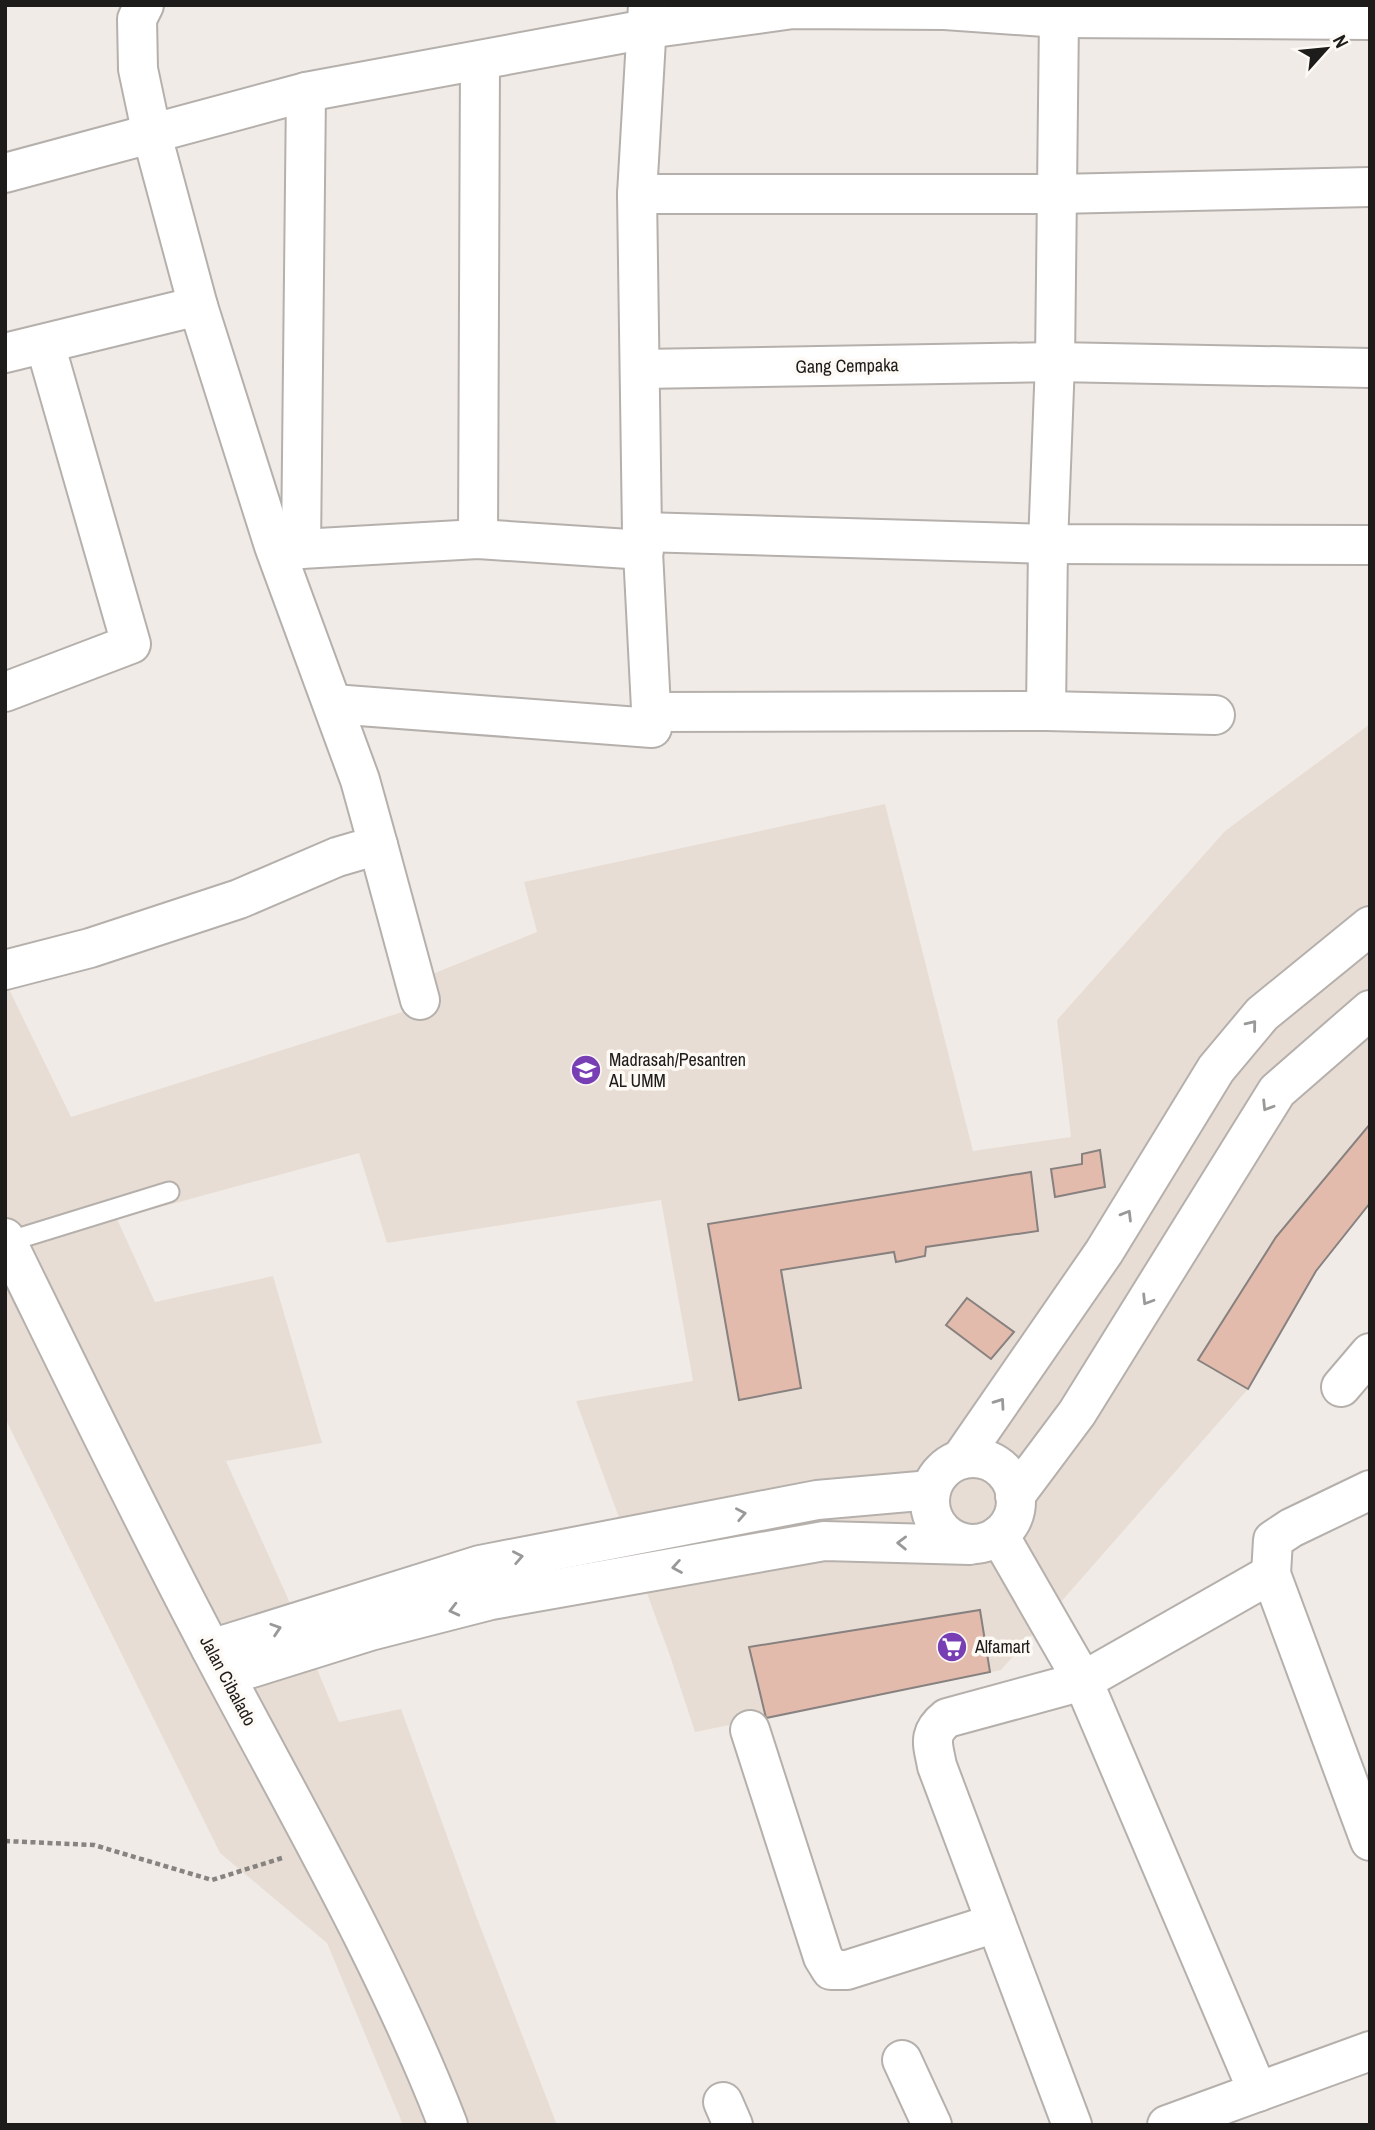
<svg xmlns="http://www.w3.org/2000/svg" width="1375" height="2130" viewBox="0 0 1375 2130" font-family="'Archivo Narrow',sans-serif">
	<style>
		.built { fill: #e8ddd4 }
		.building { fill: #e2bbad; stroke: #87817f; stroke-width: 2 }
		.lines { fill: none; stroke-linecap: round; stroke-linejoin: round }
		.lane-casing { stroke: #b5b0ac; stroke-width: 23 }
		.street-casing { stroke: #b5b0ac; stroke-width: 42 }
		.secondary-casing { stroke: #b5b0ac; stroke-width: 42 }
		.path { stroke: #868380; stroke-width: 4.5; stroke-dasharray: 5 3.5; stroke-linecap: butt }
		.lane { stroke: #fff; stroke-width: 19 }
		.street { stroke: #fff; stroke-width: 38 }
		.secondary { stroke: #fff; stroke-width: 38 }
		.oneway { stroke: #999998 }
		.labels { text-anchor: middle; stroke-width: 7; stroke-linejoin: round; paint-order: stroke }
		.street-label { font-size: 18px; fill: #1d1c1a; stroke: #fdf9f4 }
		.poi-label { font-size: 18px; fill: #1d1c1a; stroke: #fdf9f4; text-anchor: start }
	</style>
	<rect width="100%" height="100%" fill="#f0ebe7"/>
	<polygon class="built" points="1370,724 1370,1203 1316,1271 1248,1389 1001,1670 695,1732 669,1653 576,1401 693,1381 661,1200 387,1243 359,1153 117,1219 155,1302 273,1276 322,1443 226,1461 286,1594 339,1722 401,1709 475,1913 557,2125 403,2125 327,1943 220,1853 5,1418 5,981 71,1117 434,1002 425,977 537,932 524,882 885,804 973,1151 1071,1137 1057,1020 1225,831"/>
	<g class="building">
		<polygon points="1370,1124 1370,1203 1316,1271 1248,1389 1198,1360 1276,1237"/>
		<polygon points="1100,1150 1105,1187 1055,1197 1051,1169 1082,1164 1082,1154"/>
		<polygon points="1031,1172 1038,1231 926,1247 925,1256 896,1262 894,1252 781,1270 801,1388 739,1400 708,1224"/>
		<polygon points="967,1298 1014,1332 991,1359 946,1325"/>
		<polygon points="980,1610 990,1672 766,1718 749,1647"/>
	</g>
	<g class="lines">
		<g class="lane-casing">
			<polyline id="lane" points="7,1242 169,1192"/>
		</g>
		<g class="street-casing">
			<g id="street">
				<polyline points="5,173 306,92 647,29 793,9 945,10 1059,18 1370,20"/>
				<polyline points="637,194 1056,194 1370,187"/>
				<polyline points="5,353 198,306"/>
				<polyline points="640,369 1055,362 1370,368"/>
				<polyline points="642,532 1048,544 1370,545"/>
				<polyline points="478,539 480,61"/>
				<polyline points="276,546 301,549 478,539 644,550"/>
				<polyline points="301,549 306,92"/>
				<polyline points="5,692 131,644 45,344"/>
				<polyline points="333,704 652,728 642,532 637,194 648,5"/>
				<polyline points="1046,711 1048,544 1055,362 1059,18"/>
				<polyline points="652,712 1046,711 1215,715"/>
				<polyline points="378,845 420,1000"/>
				<polyline points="5,970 90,948 239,899 337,857 378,845 360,780 274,546 198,306 152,135 138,69 137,19 144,5"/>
				<polyline points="1341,1387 1370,1353"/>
				<polyline points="1370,1490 1291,1528 1273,1540 1271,1574 1370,1841"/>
				<polyline points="999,1535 1083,1681 1258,2092"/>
				<polyline points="750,1730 823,1957 831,1970 847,1970 996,1923"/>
				<polyline points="902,2060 932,2125"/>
				<polyline points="723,2102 733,2125"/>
				<path d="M 1072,2125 L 937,1766 C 933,1744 927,1734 947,1718 L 1083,1681 L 1271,1574"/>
				<polyline points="1167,2125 1370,2051"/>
			</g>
		</g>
		<g class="secondary-casing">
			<g id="secondary">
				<path d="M 5,1238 C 73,1376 140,1515 212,1651 C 294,1807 384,1960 448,2125"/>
				<circle cx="973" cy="1501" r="43"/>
				<polyline points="961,1459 1104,1252 1216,1069 1262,1014 1370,926"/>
				<polyline points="1015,1496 1077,1413 1277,1091 1370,1010"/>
				<polyline points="211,1649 480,1565 817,1500 931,1490"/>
				<polyline points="226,1676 370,1631 491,1600 824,1541 970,1545"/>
			</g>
		</g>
		<polyline class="path" points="5,1841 94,1845 212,1880 282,1858"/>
		<use href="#lane" class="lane"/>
		<use href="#street" class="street"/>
		<use href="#secondary" class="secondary"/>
	</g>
	<defs><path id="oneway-chevron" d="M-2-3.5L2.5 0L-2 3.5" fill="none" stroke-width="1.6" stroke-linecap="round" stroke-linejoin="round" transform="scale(1.75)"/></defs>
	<g class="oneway">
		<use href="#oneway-chevron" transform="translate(1252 1025) rotate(-51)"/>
		<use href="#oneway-chevron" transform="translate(1267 1106) rotate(122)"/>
		<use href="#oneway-chevron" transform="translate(1127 1215) rotate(-59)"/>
		<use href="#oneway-chevron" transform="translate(1147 1300) rotate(122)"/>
		<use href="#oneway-chevron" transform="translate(1000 1403) rotate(-55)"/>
		<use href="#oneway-chevron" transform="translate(741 1514) rotate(-11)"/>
		<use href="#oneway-chevron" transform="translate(902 1543) rotate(-179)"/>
		<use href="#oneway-chevron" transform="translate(518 1557) rotate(-11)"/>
		<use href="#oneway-chevron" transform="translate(677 1567) rotate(170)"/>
		<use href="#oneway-chevron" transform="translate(454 1610) rotate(166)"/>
		<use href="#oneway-chevron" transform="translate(276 1629) rotate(-18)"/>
	</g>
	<defs>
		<g id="school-disc" transform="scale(1.575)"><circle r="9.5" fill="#783fb5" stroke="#fdf9f4"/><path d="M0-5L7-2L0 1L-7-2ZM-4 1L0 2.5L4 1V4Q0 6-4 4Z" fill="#fff"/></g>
		<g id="supermarket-disc" transform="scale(1.575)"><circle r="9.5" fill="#783fb5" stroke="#fdf9f4"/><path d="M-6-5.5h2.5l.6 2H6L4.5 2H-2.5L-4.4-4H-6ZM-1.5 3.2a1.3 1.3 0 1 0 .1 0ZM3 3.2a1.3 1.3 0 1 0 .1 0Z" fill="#fff"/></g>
	</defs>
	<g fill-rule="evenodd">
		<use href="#school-disc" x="586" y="1070"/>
		<use href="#supermarket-disc" x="952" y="1647"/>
	</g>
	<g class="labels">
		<g class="street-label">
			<text transform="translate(847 366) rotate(-1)" y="6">Gang Cempaka</text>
			<text transform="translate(228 1681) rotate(62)" y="6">Jalan Cibalado</text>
		</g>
		<g class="poi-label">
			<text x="609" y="1066">Madrasah/Pesantren<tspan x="609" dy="21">AL UMM</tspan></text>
			<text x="975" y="1653">Alfamart</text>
		</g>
	</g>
	<rect width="1375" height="2130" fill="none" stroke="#1d1c1a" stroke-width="14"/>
	<g transform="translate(1326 49) rotate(63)" stroke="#fdf9f4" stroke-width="5" paint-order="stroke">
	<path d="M0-5L12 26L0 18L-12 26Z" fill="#1d1c1a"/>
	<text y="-10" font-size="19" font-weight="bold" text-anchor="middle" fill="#1d1c1a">N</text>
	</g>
</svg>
